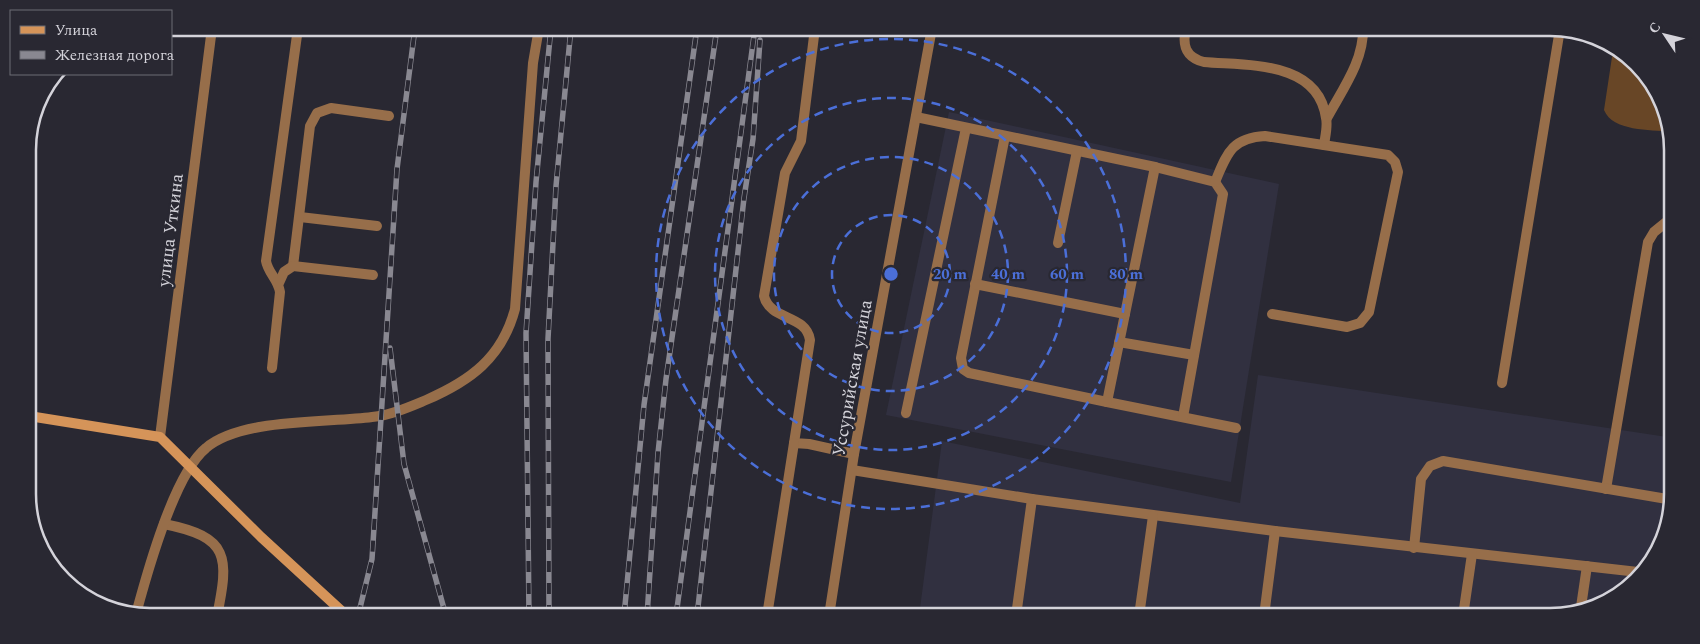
<svg xmlns="http://www.w3.org/2000/svg" width="1700" height="644" viewBox="0 0 1700 644" font-family="Spectral,serif">
	<style>
		.built { fill: #313040 }
		.green { fill: #684626 }
		.lines { fill: none; stroke-linecap: round; stroke-linejoin: round }
		.service { stroke: #976e4a; stroke-width: 10 }
		.minor { stroke: #976e4a; stroke-width: 10 }
		.secondary { stroke: #d59459; stroke-width: 10 }
		.rail-casing { stroke: #898891; stroke-width: 5.5 }
		.rail { stroke: #292832; stroke-width: 4; stroke-dasharray: 11; stroke-linecap: butt }
		.ring { fill: none; stroke: #4b6fd8; stroke-width: 2.5; stroke-dasharray: 9 6 }
		.labels { text-anchor: middle; stroke-width: 4.5; stroke-linejoin: round; paint-order: stroke }
		.street-label { font-size: 18px; fill: #d4d3da; stroke: #292832 }
		.rim { fill: none; stroke: #d4d3da; stroke-width: 2.5 }
		.centre { fill: #4b6fd8; stroke: #292832; stroke-width: 2.5 }
		.ring-label { font-size: 15px; text-anchor: middle; font-weight: bold; fill: #4b6fd8; stroke: #292832; stroke-width: 4.5; stroke-linejoin: round; paint-order: stroke }
	</style>
	<rect width="100%" height="100%" fill="#292832"/>
	<g class="built">
		<polygon points="949,112 1279,184 1231,482 886,415"/>
		<polygon points="1258,375 1667,437 1666,533 1625,591 1557,616 919,616 942,441 1240,503"/>
	</g>
	<path class="green" d="M 1615,52 L 1642,70 L 1670,132 C 1650,129 1613,132 1604,110 L 1612,57 Z"/>
	<g class="lines">
		<g class="service">
			<path d="M 815,28 L 801,141 L 785,173 L 764,296 C 770,321 806,314 810,340 L 794,443 L 809,444 L 854,454"/>
			<path d="M 1186,28 C 1182,45 1185,57 1204,62 C 1247,66 1318,60 1326,118 C 1328,126 1325,137 1324,145"/>
			<polyline points="916,117 1155,167 1107,402 1236,428"/>
			<path d="M 1327,118 C 1342,90 1364,61 1363,28"/>
			<polyline points="1005,136 961,358 963,369 969,373 1107,402"/>
			<polyline points="1155,167 1215,182 1223,194 1183,417"/>
			<path d="M 1215,182 C 1227,154 1231,138 1265,136 L 1388,155 L 1395,162 L 1398,172 L 1369,312 L 1360,323 L 1347,327 L 1272,314"/>
			<polyline points="300,217 377,226"/>
			<polyline points="1058,243 1077,151"/>
			<polyline points="293,266 310,126 317,113 331,108 389,116"/>
			<polyline points="279,283 284,272 293,266 373,275"/>
			<polyline points="975,284 1125,314"/>
			<polyline points="1119,342 1194,355"/>
			<path d="M 272,368 L 280,292 C 278,279 268,273 266,261 L 298,28"/>
			<polyline points="1502,383 1560,29"/>
			<polyline points="906,413 966,128"/>
			<polyline points="160,437 212,28"/>
			<polyline points="852,470 1032,499"/>
			<polyline points="1606,489 1648,242 1654,232 1670,219"/>
			<path d="M 164,524 C 230,537 229,557 217,616"/>
			<polyline points="1414,548 1421,479 1430,466 1443,461 1667,499"/>
			<polyline points="1581,607 1587,566"/>
			<path d="M 136,614 C 147,573 174,474 206,448 C 241,418 327,423 372,417 C 391,415 409,407 426,400 C 470,381 502,358 515,309 L 533,63 L 539,28"/>
			<polyline points="767,616 794,443"/>
			<polyline points="1016,616 1032,499 1275,531 1638,572"/>
			<polyline points="1139,616 1153,516"/>
			<polyline points="1264,616 1275,531"/>
			<polyline points="1463,616 1472,554"/>
		</g>
		<polyline class="minor" points="829,616 854,454 932,28"/>
		<polyline class="secondary" points="29,416 160,437 261,537 347,616"/>
		<g class="rail-casing">
			<g id="rail">
				<polyline points="390,348 404,464 446,616"/>
				<polyline points="358,616 372,559 397,169 415,28"/>
				<polyline points="529,616 526,333 536,182 551,28"/>
				<polyline points="549,616 548,339 556,186 571,28"/>
				<polyline points="624,616 644,405 697,28"/>
				<polyline points="647,616 658,453 666,379 717,28"/>
				<polyline points="676,616 755,28"/>
				<polyline points="697,616 744,198 753,139 760,40"/>
			</g>
		</g>
		<use href="#rail" class="rail"/>
	</g>
	<g class="ring">
		<circle cx="891" cy="274" r="59"/>
		<circle cx="891" cy="274" r="117"/>
		<circle cx="891" cy="274" r="176"/>
		<circle cx="891" cy="274" r="235"/>
	</g>
	<g class="labels">
		<g class="street-label">
			<text transform="translate(170 230) rotate(-83)" y="6">улица Уткина</text>
			<text transform="translate(852 378) rotate(-80)" y="6">Уссурийская улица</text>
		</g>
	</g>
	<path d="M0 0H1700V644H0ZM150 36H1550A114 114 0 0 1 1664 150V494A114 114 0 0 1 1550 608H150A114 114 0 0 1 36 494V150A114 114 0 0 1 150 36Z" fill="#292832" fill-rule="evenodd"/>
	<path class="rim" d="M150 36H1550A114 114 0 0 1 1664 150V494A114 114 0 0 1 1550 608H150A114 114 0 0 1 36 494V150A114 114 0 0 1 150 36Z"/>
	<circle cx="891" cy="274" r="8" class="centre"/>
	<g class="ring-label">
		<text x="950" y="279">20 m</text>
		<text x="1008" y="279">40 m</text>
		<text x="1067" y="279">60 m</text>
		<text x="1126" y="279">80 m</text>
	</g>
	<rect x="10" y="10" width="162" height="65" fill="#292832" stroke="#6d6c75"/>
	<rect x="20" y="26" width="25" height="8" fill="#d59459" stroke="#6d6c75"/>
	<text x="55" y="35" font-size="15" fill="#d4d3da">Улица</text>
	<rect x="20" y="51" width="25" height="8" fill="#898891" stroke="#6d6c75"/>
	<text x="55" y="60" font-size="15" fill="#d4d3da">Железная дорога</text>
	<g transform="translate(1665 35) rotate(305)" stroke="#292832" stroke-width="4" paint-order="stroke">
	<path d="M0-4L9 19L0 12L-9 19Z" fill="#d4d3da"/>
	<text y="-8" font-size="14" font-weight="bold" text-anchor="middle" fill="#d4d3da">С</text>
	</g>
</svg>
